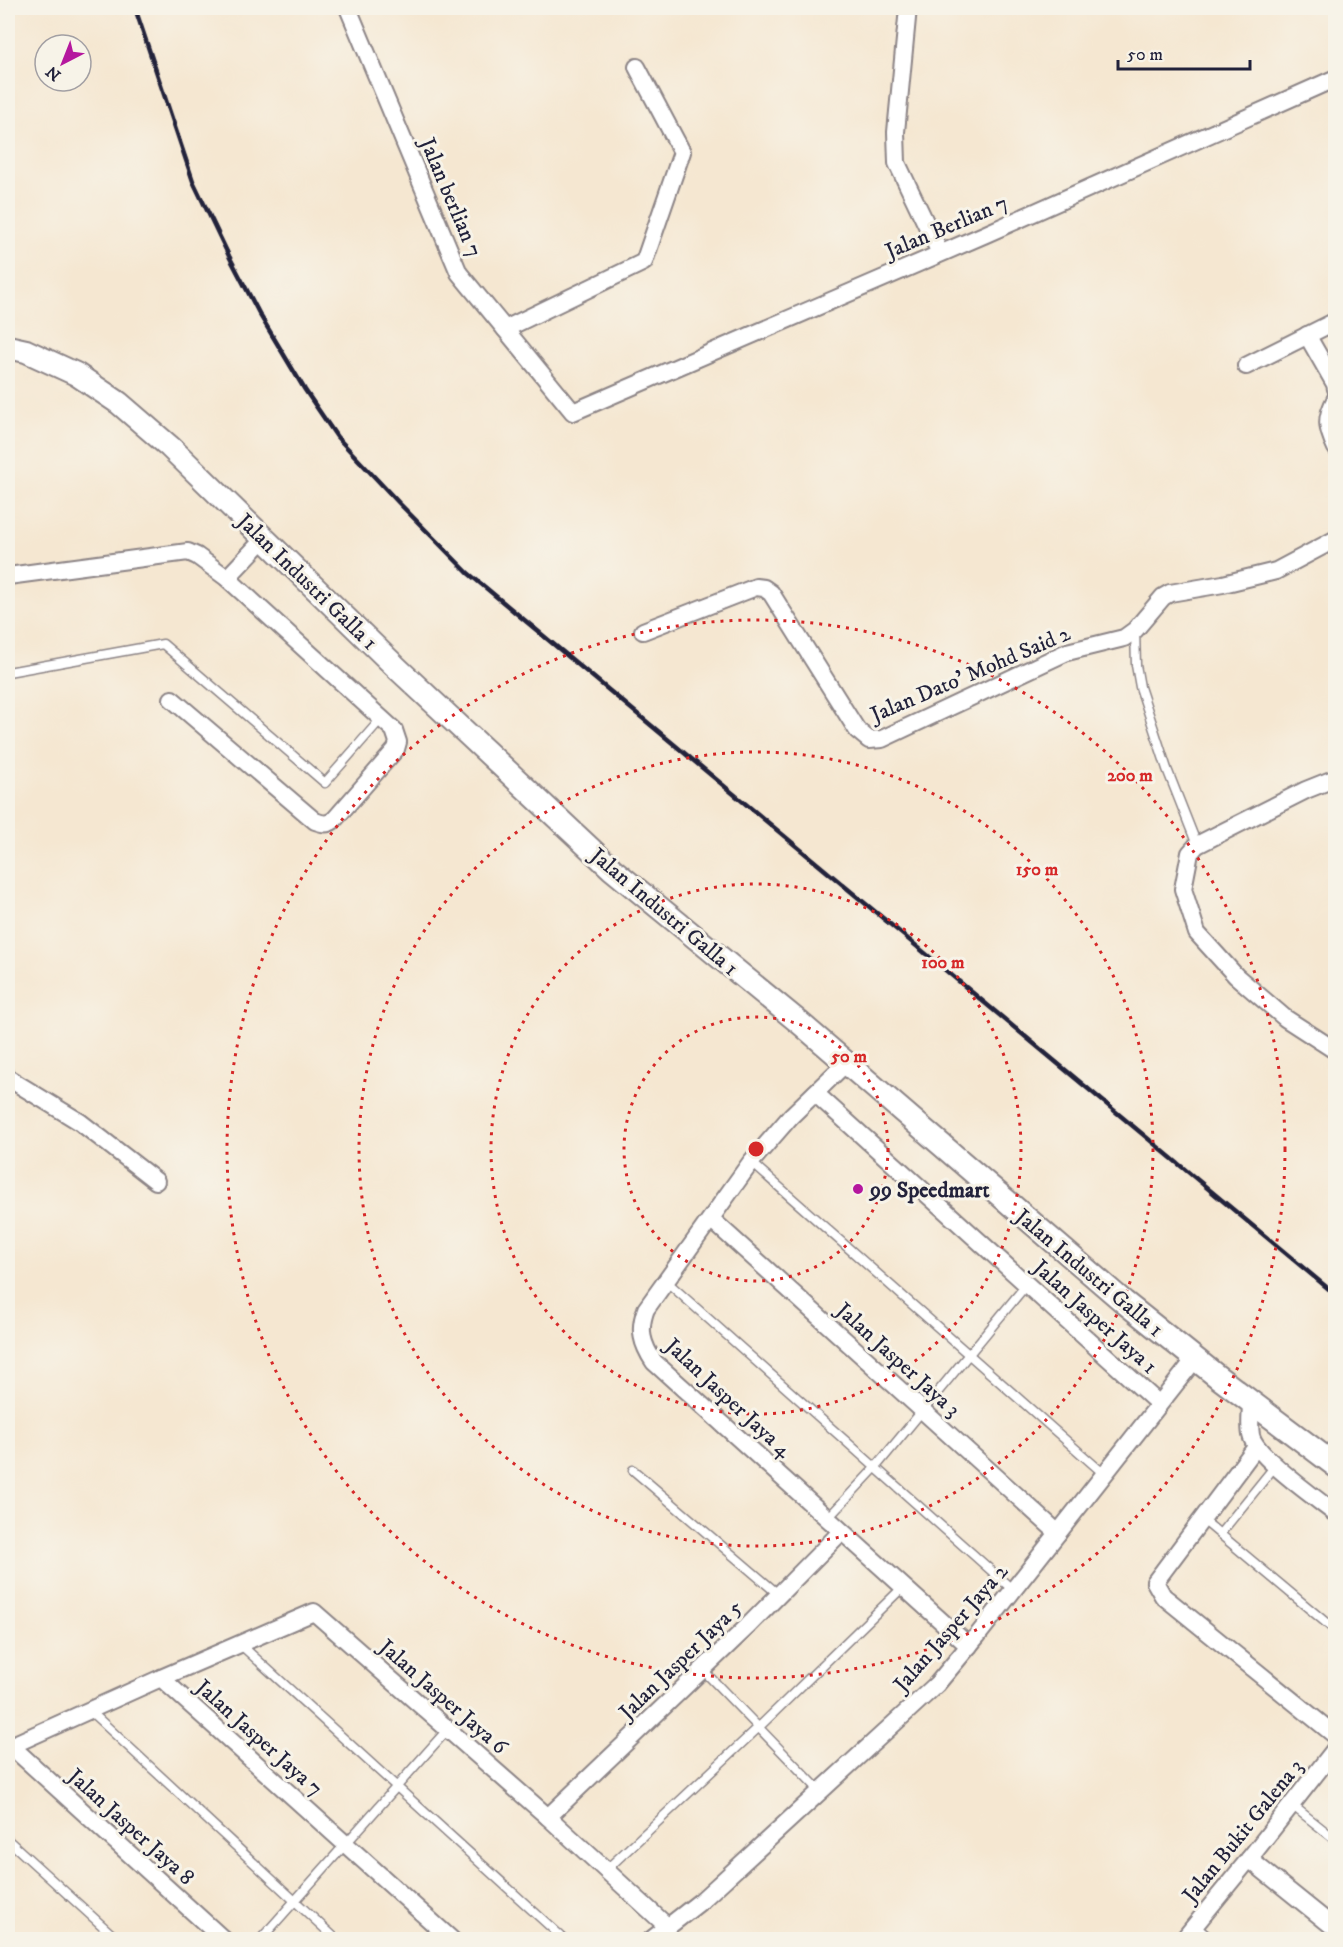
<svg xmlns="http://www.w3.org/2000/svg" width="1343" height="1947" viewBox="0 0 1343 1947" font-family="'IM FELL DW Pica',serif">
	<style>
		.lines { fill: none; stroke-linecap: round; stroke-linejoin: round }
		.lane-casing { stroke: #8c8486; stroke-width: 11 }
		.street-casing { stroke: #8c8486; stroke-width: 20 }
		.secondary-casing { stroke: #8c8486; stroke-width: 26 }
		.lane { stroke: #fff; stroke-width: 8 }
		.street { stroke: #fff; stroke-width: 16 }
		.secondary { stroke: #fff; stroke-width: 22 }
		.rail { stroke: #22223b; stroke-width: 4.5 }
		.ring { fill: none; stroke: #d62828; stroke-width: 3; stroke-dasharray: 3 6 }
		.poi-dot { fill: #b5179e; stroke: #f7f3e8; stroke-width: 2 }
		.labels { text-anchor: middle; stroke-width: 6; stroke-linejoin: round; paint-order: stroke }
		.street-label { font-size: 22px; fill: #22223b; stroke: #f7f3e8 }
		.poi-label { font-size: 22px; font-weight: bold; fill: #22223b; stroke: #f7f3e8; text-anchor: start }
		.centre { fill: #d62828; stroke: #f7f3e8; stroke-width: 3 }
		.ring-label { font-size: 18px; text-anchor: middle; font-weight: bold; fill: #d62828; stroke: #f7f3e8; stroke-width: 6; stroke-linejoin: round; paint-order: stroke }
	</style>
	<rect width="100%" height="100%" fill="#f7f3e8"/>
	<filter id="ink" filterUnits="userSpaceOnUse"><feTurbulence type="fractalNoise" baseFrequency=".0167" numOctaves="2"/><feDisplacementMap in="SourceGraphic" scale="12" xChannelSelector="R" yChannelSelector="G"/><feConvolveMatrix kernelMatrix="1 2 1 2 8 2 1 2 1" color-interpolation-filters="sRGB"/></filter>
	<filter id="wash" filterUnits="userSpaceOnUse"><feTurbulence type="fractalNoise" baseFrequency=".008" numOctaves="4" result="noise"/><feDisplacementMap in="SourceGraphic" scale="24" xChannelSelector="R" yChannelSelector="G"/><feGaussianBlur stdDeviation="1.35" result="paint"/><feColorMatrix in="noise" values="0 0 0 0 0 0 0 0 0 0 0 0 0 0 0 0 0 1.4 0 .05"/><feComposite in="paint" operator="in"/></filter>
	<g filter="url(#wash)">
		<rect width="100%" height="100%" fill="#f5e7d1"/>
	</g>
	<g filter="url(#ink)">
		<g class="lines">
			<g class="lane-casing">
				<g id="lane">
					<polyline points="1135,630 1136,665 1140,687 1167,769 1197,845"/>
					<polyline points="8,672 163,644 325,783 381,719"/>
					<polyline points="751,1162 1104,1474"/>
					<polyline points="666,1281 1013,1590"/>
					<polyline points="633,1470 778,1594"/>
					<polyline points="827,1519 875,1468 1027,1284"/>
					<polyline points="1202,1519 1336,1631"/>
					<polyline points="1220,1534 1275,1466"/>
					<polyline points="241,1645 565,1940"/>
					<polyline points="702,1669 820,1791"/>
					<polyline points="89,1710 337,1940"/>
					<polyline points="1292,1805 1336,1840"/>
					<polyline points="8,1840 118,1940"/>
					<polyline points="606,1870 759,1727 903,1587"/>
					<polyline points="1194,1925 1212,1940"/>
					<polyline points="260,1940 448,1729"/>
				</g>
			</g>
			<g class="street-casing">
				<g id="street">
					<polyline points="348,8 459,273 573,412 986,234 1336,78"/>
					<polyline points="908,8 896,132 897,163 940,253"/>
					<polyline points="505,329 644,262 682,152 637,67"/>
					<polyline points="1307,335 1335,384 1336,389"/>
					<polyline points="1246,366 1336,321"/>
					<path d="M 1336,398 C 1325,418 1326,427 1336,448"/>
					<path d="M 8,576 L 188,552 L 197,556 L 227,578 L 394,730 L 398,742 L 396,749 L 334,820 C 327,825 323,824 315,821 L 172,699"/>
					<polyline points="227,578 264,539"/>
					<polyline points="643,631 756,587 764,588 771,593 857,730 869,740 882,739 1067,652 1124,638 1135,630 1163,597 1170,593 1223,584 1276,571 1336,539"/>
					<polyline points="1336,778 1306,790 1197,845 1190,853 1183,889 1197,933 1236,976 1285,1018 1336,1051"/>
					<path d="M 846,1063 L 791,1116 L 751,1162 L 646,1309 C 638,1330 642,1344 654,1362 L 969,1646"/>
					<polyline points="8,1078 80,1122 156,1181"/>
					<polyline points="815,1093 1159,1404"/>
					<polyline points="711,1219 1058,1533"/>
					<path d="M 1251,1402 C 1251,1413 1249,1425 1251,1435 C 1255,1456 1317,1499 1336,1514"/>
					<polyline points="1256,1447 1155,1582 1163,1596 1336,1736"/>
					<polyline points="161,1678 314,1612 548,1817 668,1927"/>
					<polyline points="11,1746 224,1940"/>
					<polyline points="8,1747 161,1678 452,1940"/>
					<polyline points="548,1817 747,1627 841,1532"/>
					<polyline points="1249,1859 1336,1929"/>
					<polyline points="651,1940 701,1901 937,1684 977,1636 1195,1359"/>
					<polyline points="1183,1940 1249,1859 1336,1748"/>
				</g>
			</g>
			<g class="secondary-casing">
				<polyline id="secondary" points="8,347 26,351 76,374 119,403 170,447 397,668 612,869 800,1023 1124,1302 1218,1377 1336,1466"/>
			</g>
			<use href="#lane" class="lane"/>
			<use href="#street" class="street"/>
			<use href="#secondary" class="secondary"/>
			<polyline class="rail" points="135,8 193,181 229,256 260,315 305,390 337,437 399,503 468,573 1336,1295"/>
		</g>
	</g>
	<g class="ring">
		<circle cx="756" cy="1149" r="132"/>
		<circle cx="756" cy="1149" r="265"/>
		<circle cx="756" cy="1149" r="397"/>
		<circle cx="756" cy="1149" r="529"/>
	</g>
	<circle class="poi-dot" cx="858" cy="1189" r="6"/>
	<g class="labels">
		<g class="street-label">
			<text transform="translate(452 197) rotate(67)" y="8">Jalan berlian 7</text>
			<text transform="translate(946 226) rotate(-23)" y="8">Jalan Berlian 7</text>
			<text transform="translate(308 581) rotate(44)" y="8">Jalan Industri Galla 1</text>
			<text transform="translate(970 673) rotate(-23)" y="8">Jalan Dato' Mohd Said 2</text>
			<text transform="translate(665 911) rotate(40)" y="8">Jalan Industri Galla 1</text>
			<text transform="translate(1090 1272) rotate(40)" y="8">Jalan Industri Galla 1</text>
			<text transform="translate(1096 1316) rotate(42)" y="8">Jalan Jasper Jaya 1</text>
			<text transform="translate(899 1359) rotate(42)" y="8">Jalan Jasper Jaya 3</text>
			<text transform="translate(729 1397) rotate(43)" y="8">Jalan Jasper Jaya 4</text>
			<text transform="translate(950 1627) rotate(-49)" y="8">Jalan Jasper Jaya 2</text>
			<text transform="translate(680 1659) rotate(-44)" y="8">Jalan Jasper Jaya 5</text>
			<text transform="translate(444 1696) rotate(41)" y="8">Jalan Jasper Jaya 6</text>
			<text transform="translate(260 1737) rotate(42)" y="8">Jalan Jasper Jaya 7</text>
			<text transform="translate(132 1826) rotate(42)" y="8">Jalan Jasper Jaya 8</text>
			<text transform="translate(1242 1830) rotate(-51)" y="8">Jalan Bukit Galena 3</text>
		</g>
		<g class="poi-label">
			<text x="870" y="1197">99 Speedmart</text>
		</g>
	</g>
	<circle cx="756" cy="1149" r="9" class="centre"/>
	<g class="ring-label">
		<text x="1130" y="781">200 m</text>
		<text x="1037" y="875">150 m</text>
		<text x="943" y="968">100 m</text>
		<text x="849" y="1062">50 m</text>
	</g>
	<rect width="1343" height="1947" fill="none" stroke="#f7f3e8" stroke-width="30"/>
	<g transform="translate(63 63) rotate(222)"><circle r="28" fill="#f7f3e8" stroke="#a29fa3" stroke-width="1.5"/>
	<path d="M0-4.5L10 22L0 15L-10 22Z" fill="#b5179e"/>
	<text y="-9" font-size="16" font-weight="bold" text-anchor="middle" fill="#22223b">N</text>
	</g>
	<path d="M1118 60v9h132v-9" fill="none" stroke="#22223b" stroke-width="3"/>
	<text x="1127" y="60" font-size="18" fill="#22223b" stroke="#f7f3e8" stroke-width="4.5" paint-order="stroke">50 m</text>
</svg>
